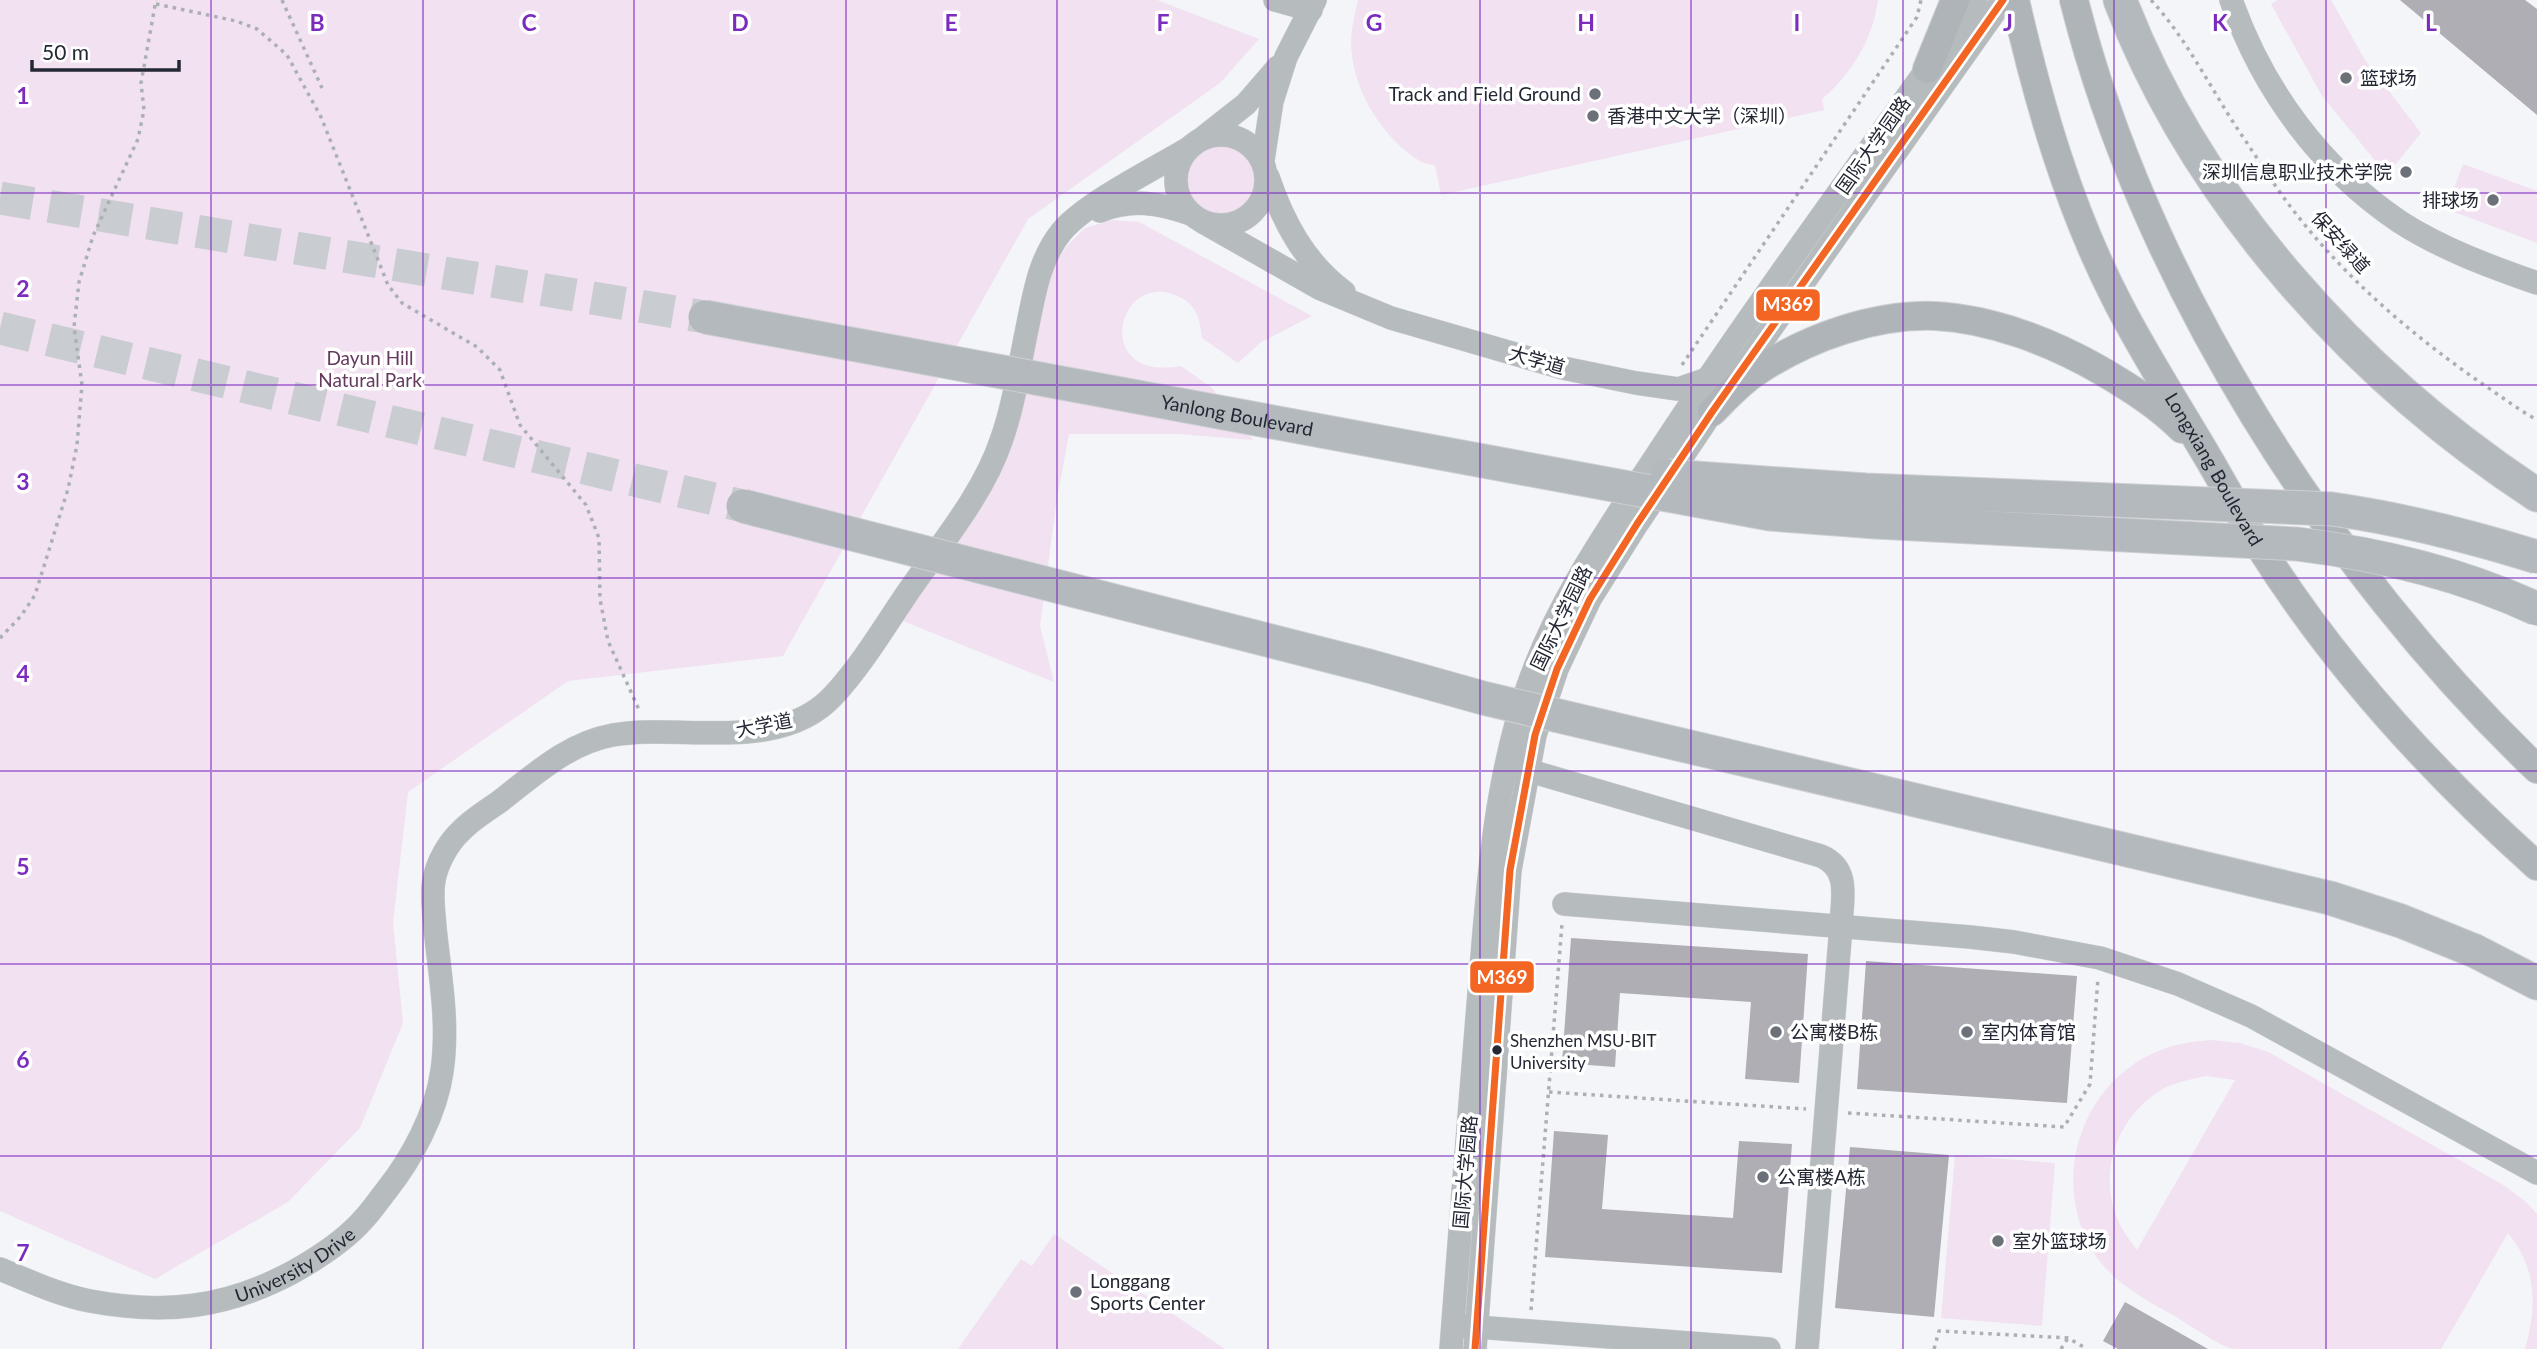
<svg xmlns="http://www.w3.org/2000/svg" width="2537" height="1349" viewBox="0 0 2537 1349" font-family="Lato,'Noto Sans SC',sans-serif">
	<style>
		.green { fill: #f2e1f1; fill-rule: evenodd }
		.building { fill: #afaeb5 }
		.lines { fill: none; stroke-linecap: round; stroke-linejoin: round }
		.highway-tunnel { stroke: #c9ccd1; stroke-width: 33; stroke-dasharray: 33 17; stroke-linecap: butt }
		.minor-casing { stroke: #ced0d4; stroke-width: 24 }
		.major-casing { stroke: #ced0d4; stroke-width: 30 }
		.highway-casing { stroke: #ced0d4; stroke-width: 35 }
		.path { stroke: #acb0b3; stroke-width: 3.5; stroke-dasharray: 3.5 5; stroke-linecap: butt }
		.minor { stroke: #b6bbbe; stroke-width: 23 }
		.major { stroke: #aeb4b7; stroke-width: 28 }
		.highway { stroke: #b3b9bc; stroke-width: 33 }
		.highway-bridge-casing { stroke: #ced0d4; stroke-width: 35; stroke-linecap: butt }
		.highway-bridge { stroke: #b3b9bc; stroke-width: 33 }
		.bus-1-casing { stroke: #fff; stroke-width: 12 }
		.bus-1 { stroke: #f26522; stroke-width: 7 }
		.grid { fill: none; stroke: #7b2cbf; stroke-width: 2; stroke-opacity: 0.55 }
		.poi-dot { fill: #6c7079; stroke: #fff; stroke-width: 2.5 }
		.bus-dot { fill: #232834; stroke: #fff; stroke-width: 2.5 }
		.labels { text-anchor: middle; stroke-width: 7; stroke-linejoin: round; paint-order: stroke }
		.bus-label { font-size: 17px; fill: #232834; stroke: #fff; text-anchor: start }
		.poi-label { font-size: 19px; fill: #232834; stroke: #fff; text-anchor: start }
		.street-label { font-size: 19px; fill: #232834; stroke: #fff }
		.park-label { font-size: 19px; fill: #65395e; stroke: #fff }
		.grid-label { font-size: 23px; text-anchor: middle; font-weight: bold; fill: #7b2cbf; stroke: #fff; stroke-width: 7; stroke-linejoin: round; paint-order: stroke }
		.line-badge { stroke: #fff; stroke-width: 2.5 }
		.badge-label { font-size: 19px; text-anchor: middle; font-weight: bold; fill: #fff }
	</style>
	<rect width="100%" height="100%" fill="#f3f5f8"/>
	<g class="green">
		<polygon points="0,0 1157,0 1259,39 1220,83 1028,219 783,656 568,681 408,792 393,922 403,1023 360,1128 288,1202 155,1279 0,1211"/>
		<path d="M 1358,0 L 1878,0 C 1873,38 1852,74 1822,99 L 1824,110 L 1441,195 L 1435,165 C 1422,165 1412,156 1402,148 C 1373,121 1352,83 1351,43 C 1351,29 1355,14 1358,0 Z"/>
		<polygon points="2278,0 2331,0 2365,60 2421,133 2387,175 2322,96 2271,4"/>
		<circle cx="1221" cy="180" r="35"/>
		<polygon points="2463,164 2537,191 2537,243 2446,209"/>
		<path d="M 1112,220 L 1139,222 L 1312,316 L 1261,342 L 1238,363 L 1202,338 C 1200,318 1196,303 1175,295 C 1117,272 1091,382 1181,366 L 1212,388 L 1253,440 L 1179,434 L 1069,434 L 1057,498 L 1040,626 L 1054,682 L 898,619 L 988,489 L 1047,275 L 1067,246 L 1085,228 Z"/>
		<path d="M 2211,1040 L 2240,1043 L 2268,1052 L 2505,1186 L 2526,1202 L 2537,1214 L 2537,1349 L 2525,1349 C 2537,1307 2537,1268 2508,1233 L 2441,1349 C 2393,1349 2345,1349 2298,1349 C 2277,1349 2254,1349 2234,1349 C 2221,1347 2191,1326 2178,1318 C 2146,1300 2112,1283 2092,1250 C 2051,1180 2080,1086 2154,1053 C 2172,1044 2191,1042 2211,1040 ZM 2206,1076 L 2235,1080 L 2137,1250 C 2131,1242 2124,1233 2119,1223 C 2098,1177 2114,1123 2155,1094 C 2170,1083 2188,1080 2206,1076 Z"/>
		<polygon points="1955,1155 2055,1163 2042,1326 1941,1318"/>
		<polygon points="1054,1234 1225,1349 958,1349 1021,1259 1032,1266"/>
	</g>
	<g class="building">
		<polygon points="2400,0 2525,0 2537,9 2537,115"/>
		<polygon points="1571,938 1808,954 1799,1083 1745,1079 1751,1002 1620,993 1615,1067 1562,1063"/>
		<polygon points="1866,961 2077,976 2067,1103 1857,1089"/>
		<polygon points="1554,1131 1608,1135 1602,1209 1733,1218 1739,1141 1792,1144 1782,1273 1545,1257"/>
		<polygon points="1850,1147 1949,1155 1934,1317 1835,1308"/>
		<polygon points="2125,1302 2208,1349 2118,1349 2103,1341"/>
	</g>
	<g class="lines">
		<g class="highway-tunnel">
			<polyline points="0,198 705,317"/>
			<polyline points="0,328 743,506"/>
		</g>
		<g class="minor-casing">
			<g id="minor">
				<polyline points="1275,0 1311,10"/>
				<path d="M 2231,0 C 2263,90 2320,168 2400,222 C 2442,249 2491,267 2537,283"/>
				<circle cx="1221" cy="180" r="45"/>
				<polyline points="1204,137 1246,104 1278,67"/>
				<polyline points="1263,160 1272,101 1286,57 1315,0"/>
				<path d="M 1268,177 C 1283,222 1305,263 1344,292"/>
				<path d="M 1100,211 C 1132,198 1159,203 1191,214"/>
				<polyline points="1203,222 1321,289 1391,318 1563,368 1636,383 1678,389 1707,379"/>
				<path d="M 1513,766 L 1821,856 C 1851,869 1842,899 1841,926 L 1807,1349"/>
				<polyline points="1564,904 1970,937 2014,942 2100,958 2178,984 2251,1016 2537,1173"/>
				<path id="s1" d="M 0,1269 C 29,1281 59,1295 90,1301 C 165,1315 226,1308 293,1272 C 318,1258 343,1242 362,1221 C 371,1212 378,1201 386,1191 C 412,1158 436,1114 442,1071 C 449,1023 440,976 435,928 C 434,913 431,895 434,880 C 437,863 448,843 461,831 C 471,820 486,811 499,802 C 534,775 568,743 613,735 C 682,723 779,754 833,696 C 861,666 883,629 906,595 C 938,548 983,495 1001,441 C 1014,405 1019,367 1027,329 C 1034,295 1039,259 1062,231 C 1087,202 1154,169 1189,148"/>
				<polyline points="1463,1326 1769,1349"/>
				<path d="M 1451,1349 C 1459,1235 1469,1120 1478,1006 C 1487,899 1492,791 1527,689 C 1557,600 1611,525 1662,447 C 1762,295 1871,149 1976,0"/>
				<polyline points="1475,1349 1510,870 1535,735 1557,669 1590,599 1637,524 1712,412 2003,0"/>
			</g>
		</g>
		<g class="major-casing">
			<g id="major">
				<path id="s2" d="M 2015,0 C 2039,105 2069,209 2119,305 C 2146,357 2177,405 2207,456 C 2225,486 2241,518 2260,547 C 2335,666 2433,773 2537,866"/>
				<path d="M 2074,0 C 2144,280 2329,570 2537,769"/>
				<polyline points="1927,69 1955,0"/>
				<path d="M 1712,412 C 1727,397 1741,381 1759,370 C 1809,337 1875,314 1935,316 C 1992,319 2051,342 2100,370 C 2129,387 2158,405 2182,429"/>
			</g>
		</g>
		<g class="highway-casing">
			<g id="highway">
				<path d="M 2120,0 C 2197,201 2358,378 2537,495"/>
				<polyline points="2475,951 2537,983"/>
			</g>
		</g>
		<g class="path">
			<polyline points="282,0 322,88"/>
			<path d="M 2151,0 C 2189,41 2213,94 2245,140 C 2261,164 2276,188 2293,210 C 2346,279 2413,336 2484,385 C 2502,397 2519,410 2537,420"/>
			<polyline points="156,4 236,21 257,29 287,55 321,117 388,285 402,303 477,347 500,370 520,425 586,505 599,538 600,599 608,641 640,712"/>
			<polyline points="1682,365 1917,17 1921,0"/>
			<polyline points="0,638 21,616 35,595 68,489 77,445 82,385 74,327 79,282 93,236 138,139 144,110 141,83 156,0"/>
			<polyline points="1549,1092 1806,1109"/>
			<polyline points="1848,1113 2064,1127 2090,1084 2098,978"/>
			<polyline points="1531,1310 1562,924"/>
			<polyline points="1934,1349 1939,1331 2068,1338 2087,1349"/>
			<polyline points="2061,1349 2068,1338"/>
		</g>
		<use href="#minor" class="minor"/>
		<use href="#major" class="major"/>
		<use href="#highway" class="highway"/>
		<g class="highway-bridge-casing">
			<g id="highway-bridge">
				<path id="s3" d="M 705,317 L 1770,514 L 1876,522 L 2297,544 C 2379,554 2462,574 2537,609"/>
				<path d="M 1668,476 L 1866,490 L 2332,509 C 2403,519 2469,536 2537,557"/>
				<polyline points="743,506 1369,666 1483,698 2330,898 2401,921 2475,951"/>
			</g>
		</g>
		<use href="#highway-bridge" class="highway-bridge"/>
		<g class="bus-1-casing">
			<polyline id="bus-1" points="1475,1349 1510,870 1535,735 1557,669 1590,599 1637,524 1712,412 2003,0"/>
		</g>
		<use href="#bus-1" class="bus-1"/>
	</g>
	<path class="grid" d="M 211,0 L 211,1349M 423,0 L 423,1349M 634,0 L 634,1349M 846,0 L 846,1349M 1057,0 L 1057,1349M 1268,0 L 1268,1349M 1480,0 L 1480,1349M 1691,0 L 1691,1349M 1903,0 L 1903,1349M 2114,0 L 2114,1349M 2326,0 L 2326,1349M 0,193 L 2537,193M 0,385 L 2537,385M 0,578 L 2537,578M 0,771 L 2537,771M 0,964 L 2537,964M 0,1156 L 2537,1156"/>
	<g class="poi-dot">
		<circle cx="2346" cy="78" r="7"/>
		<circle cx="1595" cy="94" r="7"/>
		<circle cx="1593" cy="116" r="7"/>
		<circle cx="2406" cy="172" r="7"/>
		<circle cx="2493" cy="200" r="7"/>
		<circle cx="1776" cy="1032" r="7"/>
		<circle cx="1967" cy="1032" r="7"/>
		<circle cx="1763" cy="1177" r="7"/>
		<circle cx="1998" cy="1241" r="7"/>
		<circle cx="1076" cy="1292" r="7"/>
	</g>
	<circle class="bus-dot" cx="1497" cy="1050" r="6"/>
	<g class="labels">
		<g class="bus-label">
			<text x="1510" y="1047">Shenzhen MSU-BIT<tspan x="1510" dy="22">University</tspan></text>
		</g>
		<g class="poi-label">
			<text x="2360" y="85">篮球场</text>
			<text x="1581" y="101" text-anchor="end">Track and Field Ground</text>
			<text x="1607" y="123">香港中文大学（深圳）</text>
			<text x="2392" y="179" text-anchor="end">深圳信息职业技术学院</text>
			<text x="2479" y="207" text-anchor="end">排球场</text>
			<text x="1790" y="1039">公寓楼B栋</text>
			<text x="1981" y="1039">室内体育馆</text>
			<text x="1777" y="1184">公寓楼A栋</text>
			<text x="2012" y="1248">室外篮球场</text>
			<text x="1090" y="1288">Longgang<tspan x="1090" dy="22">Sports Center</tspan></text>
		</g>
		<g class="street-label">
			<text transform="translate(1873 145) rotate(-55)" y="7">国际大学园路</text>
			<text transform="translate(2341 242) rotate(48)" y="7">保安绿道</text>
			<text transform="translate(1537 360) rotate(16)" y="7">大学道</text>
			<text dy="7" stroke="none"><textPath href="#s3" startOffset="541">Yanlong Boulevard</textPath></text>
			<text dy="7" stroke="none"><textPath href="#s2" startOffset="513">Longxiang Boulevard</textPath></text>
			<text transform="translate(1561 618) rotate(-64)" y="7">国际大学园路</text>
			<text transform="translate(764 725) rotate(-11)" y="7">大学道</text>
			<text transform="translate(1465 1172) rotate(-85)" y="7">国际大学园路</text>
			<text dy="7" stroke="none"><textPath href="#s1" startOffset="310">University Drive</textPath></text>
		</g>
		<g class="park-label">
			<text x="370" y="365">Dayun Hill<tspan x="370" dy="22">Natural Park</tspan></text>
		</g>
	</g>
	<g class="grid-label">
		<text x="317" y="31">B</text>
		<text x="529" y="31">C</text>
		<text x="740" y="31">D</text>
		<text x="951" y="31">E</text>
		<text x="1163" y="31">F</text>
		<text x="1374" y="31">G</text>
		<text x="1586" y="31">H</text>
		<text x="1797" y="31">I</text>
		<text x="2008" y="31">J</text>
		<text x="2220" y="31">K</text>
		<text x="2431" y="31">L</text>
		<text x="23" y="104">1</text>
		<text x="23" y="297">2</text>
		<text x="23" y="490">3</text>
		<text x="23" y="682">4</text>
		<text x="23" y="875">5</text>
		<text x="23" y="1068">6</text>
		<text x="23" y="1261">7</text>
	</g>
	<g class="line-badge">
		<rect x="1755" y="288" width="66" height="34" rx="7" fill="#f26522"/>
		<rect x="1469" y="960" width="66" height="34" rx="7" fill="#f26522"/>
	</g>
	<g class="badge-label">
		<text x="1788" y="311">M369</text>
		<text x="1502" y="984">M369</text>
	</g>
	<path d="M32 60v10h147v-10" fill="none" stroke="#232834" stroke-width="3.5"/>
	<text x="42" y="60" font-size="21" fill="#232834" stroke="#ffffff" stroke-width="5" paint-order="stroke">50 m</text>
</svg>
